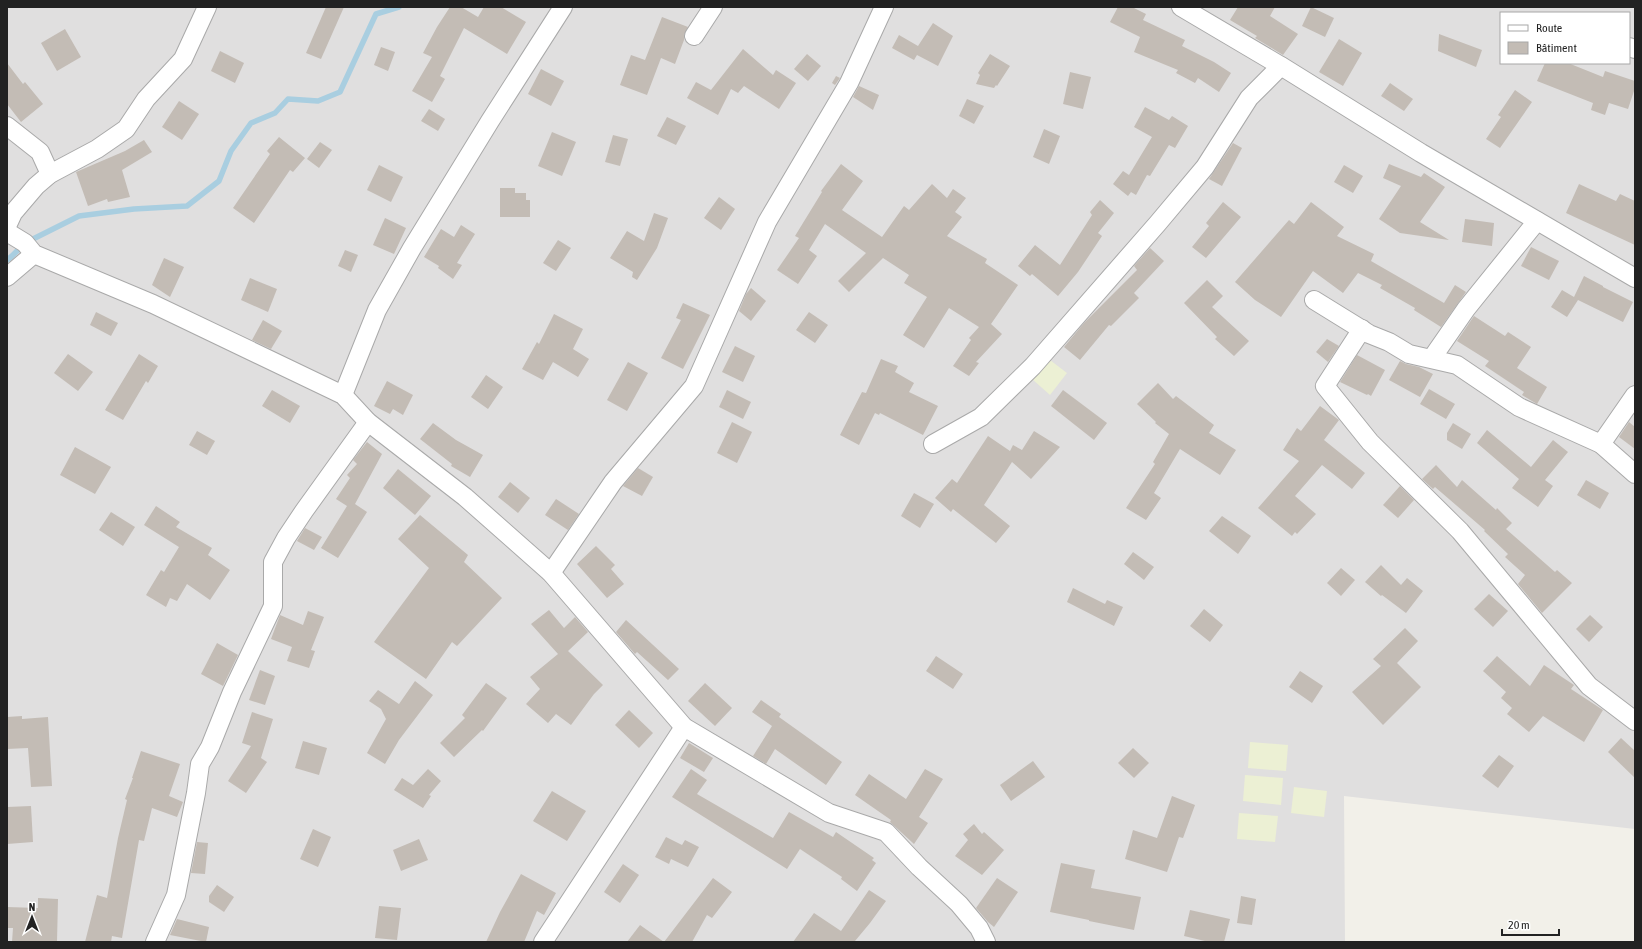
<svg xmlns="http://www.w3.org/2000/svg" width="1642" height="949" viewBox="0 0 1642 949" font-family="'Asap Condensed',sans-serif">
	<style>
		.residential { fill: #e0dfdf; fill-rule: evenodd }
		.farmland { fill: #ecf0d4 }
		.lines { fill: none; stroke-linecap: round; stroke-linejoin: round }
		.stream { stroke: #a9cee0; stroke-width: 5.5 }
		.building { fill: #c3bcb5 }
		.street-casing { stroke: #a9a9a9; stroke-width: 20 }
		.street { stroke: #fff; stroke-width: 18 }
	</style>
	<rect width="100%" height="100%" fill="#f2f0e9"/>
	<path class="residential" d="M 7,7 L 1635,7 L 1635,829 L 1344,796 L 1345,942 L 7,942 ZM 1501,13 L 1629,13 L 1629,63 L 1501,63 Z"/>
	<g class="farmland">
		<polygon points="1050,360 1067,373 1050,395 1032,379"/>
		<polygon points="1250,742 1288,745 1286,771 1248,768"/>
		<polygon points="1245,775 1283,778 1281,805 1243,801"/>
		<polygon points="1294,787 1327,791 1324,817 1291,813"/>
		<polygon points="1239,813 1278,816 1275,842 1237,839"/>
	</g>
	<g class="lines">
		<polyline class="stream" points="7,260 12,256 25,243 79,216 134,209 187,206 219,181 231,151 251,123 275,113 288,99 318,101 340,92 376,14 399,7"/>
	</g>
	<g class="building">
		<polygon points="326,7 344,7 321,59 306,53"/>
		<polygon points="450,7 461,7 478,17 484,7 501,7 526,22 507,54 464,28 440,76 445,79 432,102 412,91 432,57 423,53 437,27"/>
		<polygon points="1118,7 1132,7 1146,14 1143,20 1185,40 1182,46 1214,62 1231,73 1219,92 1198,78 1195,83 1176,73 1178,70 1134,52 1140,37 1110,22"/>
		<polygon points="1238,7 1275,7 1270,16 1298,34 1283,55 1255,38 1257,36 1230,20"/>
		<polygon points="1311,7 1334,18 1325,37 1302,26"/>
		<polygon points="662,17 688,27 684,35 684,40 675,64 661,58 647,95 620,85 631,55 645,60"/>
		<polygon points="933,23 953,36 938,66 917,55 914,60 892,48 899,35 918,46"/>
		<polygon points="65,29 81,57 57,71 41,43"/>
		<polygon points="1439,34 1482,50 1476,67 1438,51"/>
		<polygon points="1339,39 1362,53 1343,86 1319,72"/>
		<polygon points="381,47 395,52 388,71 374,65"/>
		<polygon points="743,49 773,75 776,70 796,83 779,109 744,86 738,93 731,89 718,115 687,98 696,82 711,90"/>
		<polygon points="220,51 244,63 235,83 211,71"/>
		<polygon points="807,54 821,66 808,81 794,69"/>
		<polygon points="990,54 1010,66 997,86 996,85 994,88 976,84 980,75 978,73"/>
		<polygon points="7,63 23,84 25,82 43,104 21,122 7,104"/>
		<polygon points="1545,63 1568,63 1603,77 1605,71 1635,81 1635,88 1628,109 1609,103 1605,115 1591,110 1593,103 1537,81"/>
		<polygon points="541,69 564,81 551,106 528,94"/>
		<polygon points="1070,72 1091,77 1083,109 1063,104"/>
		<polygon points="836,76 840,78 835,85 832,83"/>
		<polygon points="1390,83 1413,99 1404,111 1381,96"/>
		<polygon points="859,86 879,95 873,110 853,97"/>
		<polygon points="1515,90 1532,102 1500,148 1486,139 1501,117 1498,115"/>
		<polygon points="967,99 984,106 974,124 959,116"/>
		<polygon points="179,101 199,114 182,140 162,127"/>
		<polygon points="1145,107 1169,120 1172,116 1188,126 1175,148 1169,145 1150,176 1147,175 1136,195 1131,192 1128,196 1113,184 1123,171 1129,175 1152,137 1134,127"/>
		<polygon points="429,109 445,119 438,131 421,121"/>
		<polygon points="667,117 686,126 676,145 657,136"/>
		<polygon points="1044,129 1060,136 1049,164 1033,157"/>
		<polygon points="552,132 576,142 562,176 538,166"/>
		<polygon points="613,135 628,139 620,166 605,162"/>
		<polygon points="279,137 305,158 293,172 290,170 254,223 233,208 270,154 267,151"/>
		<polygon points="144,140 152,152 122,170 130,197 108,202 107,199 88,206 76,172 125,151"/>
		<polygon points="320,142 332,150 319,168 307,159"/>
		<polygon points="1233,143 1242,148 1222,186 1209,179"/>
		<polygon points="841,164 863,181 842,210 882,237 904,206 909,210 932,184 947,198 953,189 966,198 955,212 962,217 947,236 987,259 985,263 1018,285 991,324 1002,334 976,362 979,363 969,376 953,366 971,340 969,338 979,327 949,308 924,348 903,335 927,297 904,283 909,275 883,258 849,292 838,281 866,253 825,224 809,250 817,256 798,284 777,270 799,238 795,236 822,192 821,191"/>
		<polygon points="1389,164 1421,177 1424,173 1445,187 1420,222 1449,240 1400,233 1379,219 1401,186 1383,178"/>
		<polygon points="379,165 403,177 391,202 367,190"/>
		<polygon points="1344,165 1363,176 1353,193 1334,182"/>
		<polygon points="1579,184 1616,201 1620,194 1635,201 1635,245 1566,213"/>
		<polygon points="500,188 515,188 515,193 526,193 526,200 530,200 530,217 500,217"/>
		<polygon points="719,197 735,209 721,230 704,218"/>
		<polygon points="1100,200 1114,213 1098,233 1102,236 1078,272 1058,296 1032,274 1030,276 1018,266 1035,245 1060,265 1092,215 1090,212"/>
		<polygon points="1223,202 1241,217 1206,258 1192,247 1209,226 1206,223"/>
		<polygon points="1311,202 1344,227 1337,236 1374,254 1371,261 1444,303 1455,285 1466,292 1441,327 1414,310 1415,308 1380,288 1382,285 1358,273 1343,293 1313,271 1281,317 1255,300 1235,282 1289,220 1294,224"/>
		<polygon points="654,213 668,218 657,248 637,280 632,277 633,272 610,258 627,231 644,241"/>
		<polygon points="385,218 406,228 394,254 373,245"/>
		<polygon points="1465,219 1494,223 1492,246 1462,242"/>
		<polygon points="461,225 475,234 457,263 462,265 453,279 438,268 439,266 424,257 441,229 454,237"/>
		<polygon points="558,240 571,248 556,271 543,263"/>
		<polygon points="1531,247 1559,261 1549,280 1521,266"/>
		<polygon points="1150,248 1164,261 1134,293 1139,298 1111,326 1109,325 1080,360 1064,347 1084,323 1137,270 1134,266"/>
		<polygon points="345,250 358,255 351,272 338,266"/>
		<polygon points="164,258 184,267 170,297 152,285"/>
		<polygon points="1584,276 1603,286 1603,287 1633,302 1623,322 1578,300 1567,317 1551,307 1562,290 1574,297"/>
		<polygon points="250,278 277,289 268,312 241,300"/>
		<polygon points="1207,280 1223,296 1212,307 1249,341 1234,356 1215,339 1217,337 1184,303"/>
		<polygon points="751,288 766,301 751,321 739,311 746,294"/>
		<polygon points="683,303 710,315 683,369 661,358 681,320 676,318"/>
		<polygon points="96,312 118,323 111,336 90,325"/>
		<polygon points="809,312 828,325 815,343 796,330"/>
		<polygon points="554,314 583,329 573,349 589,359 578,377 553,362 543,380 522,369 537,342 539,344"/>
		<polygon points="1474,316 1505,336 1508,332 1531,347 1517,368 1547,387 1537,404 1522,395 1524,392 1485,366 1489,361 1457,341"/>
		<polygon points="263,320 282,331 271,349 252,340"/>
		<polygon points="1327,339 1339,346 1328,362 1316,352"/>
		<polygon points="735,346 755,356 743,382 722,372"/>
		<polygon points="68,354 93,372 78,391 54,373"/>
		<polygon points="139,354 158,366 148,383 146,381 123,420 105,410"/>
		<polygon points="1357,355 1385,370 1371,396 1368,394 1367,395 1340,382"/>
		<polygon points="881,359 898,366 895,372 914,383 909,392 938,406 923,435 880,413 879,415 875,413 859,445 840,435 862,392 866,393"/>
		<polygon points="1400,361 1406,364 1419,367 1433,374 1420,397 1389,380"/>
		<polygon points="628,362 648,373 627,411 607,400"/>
		<polygon points="486,375 503,387 488,409 471,397"/>
		<polygon points="387,381 413,395 403,415 393,409 390,414 374,406"/>
		<polygon points="1158,383 1173,399 1176,396 1214,425 1209,433 1236,450 1220,475 1180,449 1154,493 1161,498 1146,520 1126,508 1155,464 1153,462 1169,434 1155,423 1156,422 1137,404"/>
		<polygon points="1429,389 1455,404 1446,419 1420,404"/>
		<polygon points="272,390 300,406 290,423 262,406"/>
		<polygon points="727,390 751,402 743,419 719,407"/>
		<polygon points="1063,390 1107,423 1094,440 1051,406"/>
		<polygon points="1320,406 1339,420 1324,440 1365,473 1352,489 1322,465 1295,496 1316,514 1297,534 1295,532 1292,536 1258,508 1299,461 1283,450 1297,428 1301,431"/>
		<polygon points="732,422 752,432 737,463 717,453"/>
		<polygon points="1629,422 1635,427 1635,449 1619,437"/>
		<polygon points="433,423 456,440 483,455 470,477 451,466 452,464 420,439"/>
		<polygon points="1453,423 1471,434 1462,449 1447,440 1447,433"/>
		<polygon points="1487,430 1531,467 1553,440 1568,452 1545,480 1553,486 1538,507 1512,488 1519,479 1477,443"/>
		<polygon points="197,431 215,441 207,455 189,445"/>
		<polygon points="1034,431 1060,447 1031,479 1012,462 984,505 1010,526 996,543 953,509 951,512 935,498 952,479 957,483 988,436 1010,451 1013,445 1022,450"/>
		<polygon points="367,442 382,454 355,504 367,512 338,558 321,548 347,506 336,499 350,478 347,475 357,464 353,460"/>
		<polygon points="75,447 111,467 95,494 60,475"/>
		<polygon points="1436,465 1457,487 1462,480 1496,510 1497,508 1512,523 1506,529 1555,572 1557,570 1572,583 1542,613 1518,584 1525,575 1505,557 1508,554 1484,531 1485,530 1435,487 1433,489 1422,479"/>
		<polygon points="638,468 653,477 642,496 623,486"/>
		<polygon points="398,469 431,496 415,515 383,488"/>
		<polygon points="1586,480 1609,493 1600,509 1577,495"/>
		<polygon points="510,482 530,498 518,513 498,497"/>
		<polygon points="1400,486 1414,500 1398,518 1383,505"/>
		<polygon points="914,493 934,504 920,528 901,516"/>
		<polygon points="556,499 579,514 568,530 545,515"/>
		<polygon points="156,506 180,522 176,527 212,548 208,555 230,570 210,600 187,584 177,601 170,598 166,607 146,595 161,570 164,572 179,547 144,525"/>
		<polygon points="111,512 135,527 123,546 99,530"/>
		<polygon points="420,515 468,555 464,562 502,598 457,646 452,642 426,679 374,642 429,568 398,539"/>
		<polygon points="1222,516 1251,536 1238,554 1209,531"/>
		<polygon points="305,528 322,537 314,550 297,541"/>
		<polygon points="596,546 615,565 611,569 624,584 607,598 577,564"/>
		<polygon points="1133,552 1154,567 1144,580 1124,564"/>
		<polygon points="1381,565 1401,585 1407,578 1423,591 1406,613 1382,595 1381,596 1365,582"/>
		<polygon points="1341,568 1355,580 1341,596 1327,583"/>
		<polygon points="1073,588 1105,604 1107,600 1123,607 1114,626 1067,602"/>
		<polygon points="1489,594 1508,611 1493,627 1474,609"/>
		<polygon points="1204,609 1223,625 1210,642 1190,626"/>
		<polygon points="549,610 564,628 575,617 588,632 568,651 603,685 594,694 571,725 556,714 548,723 526,704 540,689 530,677 558,654 531,624"/>
		<polygon points="308,611 324,617 311,650 315,651 309,668 287,661 292,647 271,639 280,615 303,625"/>
		<polygon points="1590,615 1603,627 1589,642 1576,629"/>
		<polygon points="626,620 679,669 668,680 637,652 635,654 616,632"/>
		<polygon points="1405,628 1418,641 1397,663 1421,687 1383,725 1352,692 1381,666 1373,659"/>
		<polygon points="217,643 238,655 223,686 201,674"/>
		<polygon points="936,656 963,674 953,689 926,671"/>
		<polygon points="1497,656 1530,686 1544,665 1574,685 1571,689 1603,710 1584,742 1543,716 1529,732 1507,714 1512,708 1501,698 1506,692 1483,671"/>
		<polygon points="260,670 275,676 265,705 249,700"/>
		<polygon points="1300,671 1323,686 1312,703 1289,687"/>
		<polygon points="415,681 433,695 399,740 385,764 367,753 386,719 381,709 369,701 378,690 399,704"/>
		<polygon points="486,683 507,698 483,731 482,730 454,757 440,743 465,718 462,715"/>
		<polygon points="705,683 732,708 715,726 688,701"/>
		<polygon points="761,700 781,714 779,717 842,762 826,785 775,749 766,764 753,756 772,726 752,712"/>
		<polygon points="629,710 653,733 639,748 615,725"/>
		<polygon points="252,712 273,719 261,758 267,762 246,793 228,781 251,746 242,743"/>
		<polygon points="22,716 22,719 48,717 52,786 31,787 28,748 7,749 7,717"/>
		<polygon points="1621,738 1635,751 1635,778 1608,752"/>
		<polygon points="303,741 327,748 319,775 295,768"/>
		<polygon points="689,743 713,758 704,772 680,758"/>
		<polygon points="1133,748 1149,763 1134,778 1118,763"/>
		<polygon points="141,751 180,764 169,796 183,802 177,817 152,808 144,841 139,840 122,938 112,936 111,942 85,942 97,895 107,898 118,838 127,800 125,799 133,778 132,778"/>
		<polygon points="1499,755 1514,766 1498,788 1482,776"/>
		<polygon points="1033,761 1045,777 1011,801 1000,785"/>
		<polygon points="428,769 441,781 429,795 431,796 423,808 394,790 402,778 413,785"/>
		<polygon points="691,769 707,780 697,794 773,838 789,812 833,837 836,832 874,858 872,860 876,863 857,891 841,879 842,877 800,849 787,869 672,797"/>
		<polygon points="925,769 943,779 919,817 928,823 914,844 890,822 891,820 855,795 869,774 906,799"/>
		<polygon points="552,791 586,811 567,841 533,821"/>
		<polygon points="1172,796 1195,805 1183,838 1179,837 1167,872 1125,859 1133,830 1157,838"/>
		<polygon points="31,806 33,842 7,844 7,807"/>
		<polygon points="974,824 982,834 984,832 1004,850 982,875 955,856 968,840 963,834"/>
		<polygon points="313,829 331,837 318,867 300,859"/>
		<polygon points="666,837 682,845 685,840 699,847 688,867 671,859 669,864 655,857"/>
		<polygon points="419,839 428,860 401,871 393,850"/>
		<polygon points="197,842 208,843 205,874 191,873"/>
		<polygon points="1061,863 1095,870 1091,888 1141,897 1134,930 1089,921 1089,920 1050,912"/>
		<polygon points="623,864 639,875 620,903 604,892"/>
		<polygon points="521,874 556,893 544,915 537,911 524,942 486,942 500,912"/>
		<polygon points="713,878 732,892 712,918 707,915 692,942 664,942"/>
		<polygon points="997,878 1018,892 994,927 988,922 976,908"/>
		<polygon points="217,885 234,897 224,912 209,902 209,896"/>
		<polygon points="869,890 886,901 870,923 855,941 856,942 793,942 814,913 841,931"/>
		<polygon points="1241,896 1256,899 1252,925 1237,923"/>
		<polygon points="38,898 58,899 57,942 12,942 13,928 7,928 7,907 38,908"/>
		<polygon points="379,906 401,908 397,940 375,938"/>
		<polygon points="1190,910 1230,919 1224,942 1209,942 1184,936"/>
		<polygon points="177,919 209,927 206,942 170,935"/>
		<polygon points="640,925 664,942 627,942"/>
	</g>
	<g class="lines">
		<g class="street-casing">
			<g id="street">
				<polyline points="1181,7 1281,66 1421,153 1635,278"/>
				<polyline points="694,36 713,7"/>
				<polyline points="1629,47 1635,49"/>
				<polyline points="7,126 40,152 50,174"/>
				<polyline points="7,226 13,213 36,186 50,174 97,149 126,129 146,99 183,59 207,7"/>
				<polyline points="7,232 25,243 34,254 153,304 343,395 368,422 465,497 551,573 684,727 829,813 886,832 919,867 959,904 979,928 986,942"/>
				<polyline points="7,277 34,254"/>
				<polyline points="1314,300 1369,334 1389,342 1409,354 1457,365 1519,407 1601,444 1635,474"/>
				<polyline points="1362,329 1325,386 1370,442 1460,531 1589,686 1635,721"/>
				<polyline points="1432,358 1466,309 1537,221"/>
				<polyline points="343,395 377,310 412,248 490,121 563,7"/>
				<polyline points="933,444 981,417 1033,366 1158,223 1205,167 1249,98 1281,66"/>
				<polyline points="1601,444 1635,395"/>
				<polyline points="551,573 613,482 694,386 767,222 849,83 884,7"/>
				<polyline points="155,942 176,895 196,793 200,764 210,747 232,692 273,606 273,562 286,538 304,511 368,422"/>
				<polyline points="543,942 684,727"/>
			</g>
		</g>
		<use href="#street" class="street"/>
	</g>
	<rect width="1642" height="949" fill="none" stroke="#222222" stroke-width="16"/>
	<rect x="1500" y="12" width="130" height="52" fill="#ffffff" stroke="#a7a7a7"/>
	<rect x="1508" y="25" width="20" height="6" fill="#ffffff" stroke="#a7a7a7"/>
	<text x="1536" y="32" font-size="12" fill="#222222">Route</text>
	<rect x="1508" y="42" width="20" height="12" fill="#c3bcb5" stroke="#a7a7a7"/>
	<text x="1536" y="52" font-size="12" fill="#222222">Bâtiment</text>
	<g transform="translate(32 917)" stroke="#ffffff" stroke-width="3" paint-order="stroke">
	<path d="M0-3L7 15L0 10L-7 15Z" fill="#222222"/>
	<text y="-6" font-size="11" font-weight="bold" text-anchor="middle" fill="#222222">N</text>
	</g>
	<path d="M1502 929v6h57v-6" fill="none" stroke="#222222" stroke-width="2"/>
	<text x="1508" y="929" font-size="12" fill="#222222" stroke="#ffffff" stroke-width="3" paint-order="stroke">20 m</text>
</svg>
